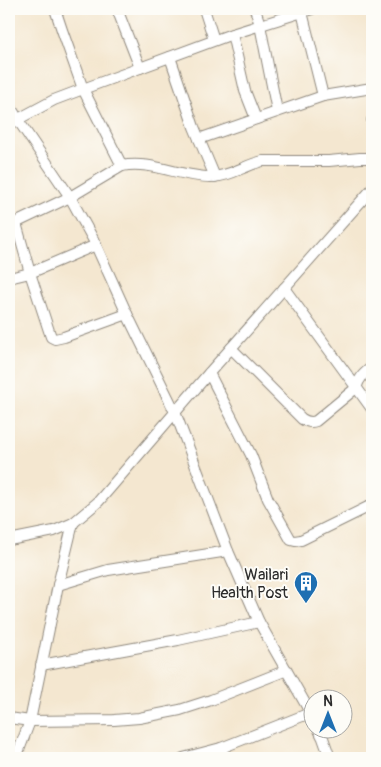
<svg xmlns="http://www.w3.org/2000/svg" width="381" height="767" viewBox="0 0 381 767" font-family="Pangolin,sans-serif">
	<style>
		.lines { fill: none; stroke-linecap: round; stroke-linejoin: round }
		.street-casing { stroke: #90897e; stroke-width: 12 }
		.street { stroke: #fff; stroke-width: 10 }
		.labels { text-anchor: middle; stroke-width: 4; stroke-linejoin: round; paint-order: stroke }
		.poi-label { font-size: 16px; fill: #2b2b2b; stroke: #fdfcf7; text-anchor: end }
	</style>
	<rect width="100%" height="100%" fill="#fdfcf7"/>
	<filter id="ink" filterUnits="userSpaceOnUse"><feTurbulence type="fractalNoise" baseFrequency=".02" numOctaves="2"/><feDisplacementMap in="SourceGraphic" scale="10" xChannelSelector="R" yChannelSelector="G"/><feConvolveMatrix kernelMatrix="1 2 1 2 8 2 1 2 1" color-interpolation-filters="sRGB"/></filter>
	<filter id="wash" filterUnits="userSpaceOnUse"><feTurbulence type="fractalNoise" baseFrequency=".0096" numOctaves="4" result="noise"/><feDisplacementMap in="SourceGraphic" scale="20" xChannelSelector="R" yChannelSelector="G"/><feGaussianBlur stdDeviation="1.12" result="paint"/><feColorMatrix in="noise" values="0 0 0 0 0 0 0 0 0 0 0 0 0 0 0 0 0 1.4 0 .05"/><feComposite in="paint" operator="in"/></filter>
	<g filter="url(#wash)">
		<rect width="100%" height="100%" fill="#f4e7d0"/>
	</g>
	<g filter="url(#ink)">
		<g class="lines">
			<g class="street-casing">
				<g id="street">
					<polyline points="55,9 62,30 83,89 122,166"/>
					<polyline points="117,9 140,68"/>
					<polyline points="204,9 214,40"/>
					<polyline points="255,9 260,25 277,111"/>
					<polyline points="302,12 323,96"/>
					<polyline points="232,34 245,91 256,119"/>
					<polyline points="170,57 194,127 215,177"/>
					<polyline points="9,104 18,120 70,197 93,239 127,314 175,412 228,551 259,622 314,719"/>
					<polyline points="372,120 372,129"/>
					<polyline points="9,124 54,100 83,89 232,34 312,9"/>
					<polyline points="199,139 323,96 372,88"/>
					<polyline points="16,223 30,273 51,337 55,339 64,337 127,314"/>
					<path d="M 9,226 L 70,197 L 122,166 C 150,160 181,177 211,177 C 229,177 245,165 263,161 L 329,161 L 360,158 L 372,158"/>
					<polyline points="9,278 30,273 96,245"/>
					<polyline points="284,288 372,409"/>
					<path d="M 231,348 L 302,419 C 307,422 311,423 316,421 L 356,388 C 359,378 364,373 372,367"/>
					<polyline points="209,373 251,455 268,499 291,540 295,541 301,540 372,505"/>
					<polyline points="9,540 54,531 73,523 98,502 209,373 372,189"/>
					<polyline points="58,585 108,570 228,551"/>
					<polyline points="41,665 178,640 259,622"/>
					<polyline points="9,718 30,721 114,720 139,718 180,710 211,700 287,670"/>
					<polyline points="319,730 323,738 330,758"/>
					<polyline points="221,748 224,758"/>
					<polyline points="16,758 30,721 58,585 73,523"/>
					<polyline points="183,758 221,748 310,713"/>
				</g>
			</g>
			<use href="#street" class="street"/>
		</g>
	</g>
	<defs>
		<g id="building-pin" transform="scale(1.25)"><path d="M0 17L-7.5 6A9.5 9.5 0 1 1 7.5 6Z" fill="#1f6fb2" stroke="#fdfcf7"/><path d="M-4-6H4V6H1V3H-1V6H-4ZM-2.5-4.3h1.7v1.8h-1.7ZM.8-4.3h1.7v1.8H.8ZM-2.5-1h1.7V.8h-1.7ZM.8-1h1.7V.8H.8Z" fill="#fff"/></g>
	</defs>
	<g fill-rule="evenodd">
		<use href="#building-pin" x="306" y="583"/>
	</g>
	<g class="labels">
		<g class="poi-label">
			<text x="288" y="580">Wailari<tspan x="288" dy="18">Health Post</tspan></text>
		</g>
	</g>
	<rect width="381" height="767" fill="none" stroke="#fdfcf7" stroke-width="30"/>
	<g transform="translate(328 714)"><circle r="24" fill="#fdfcf7" stroke="#a9a8a5"/>
	<path d="M0-4L9 19L0 12L-9 19Z" fill="#1f6fb2"/>
	<text y="-8" font-size="14" font-weight="bold" text-anchor="middle" fill="#2b2b2b">N</text>
	</g>
</svg>
